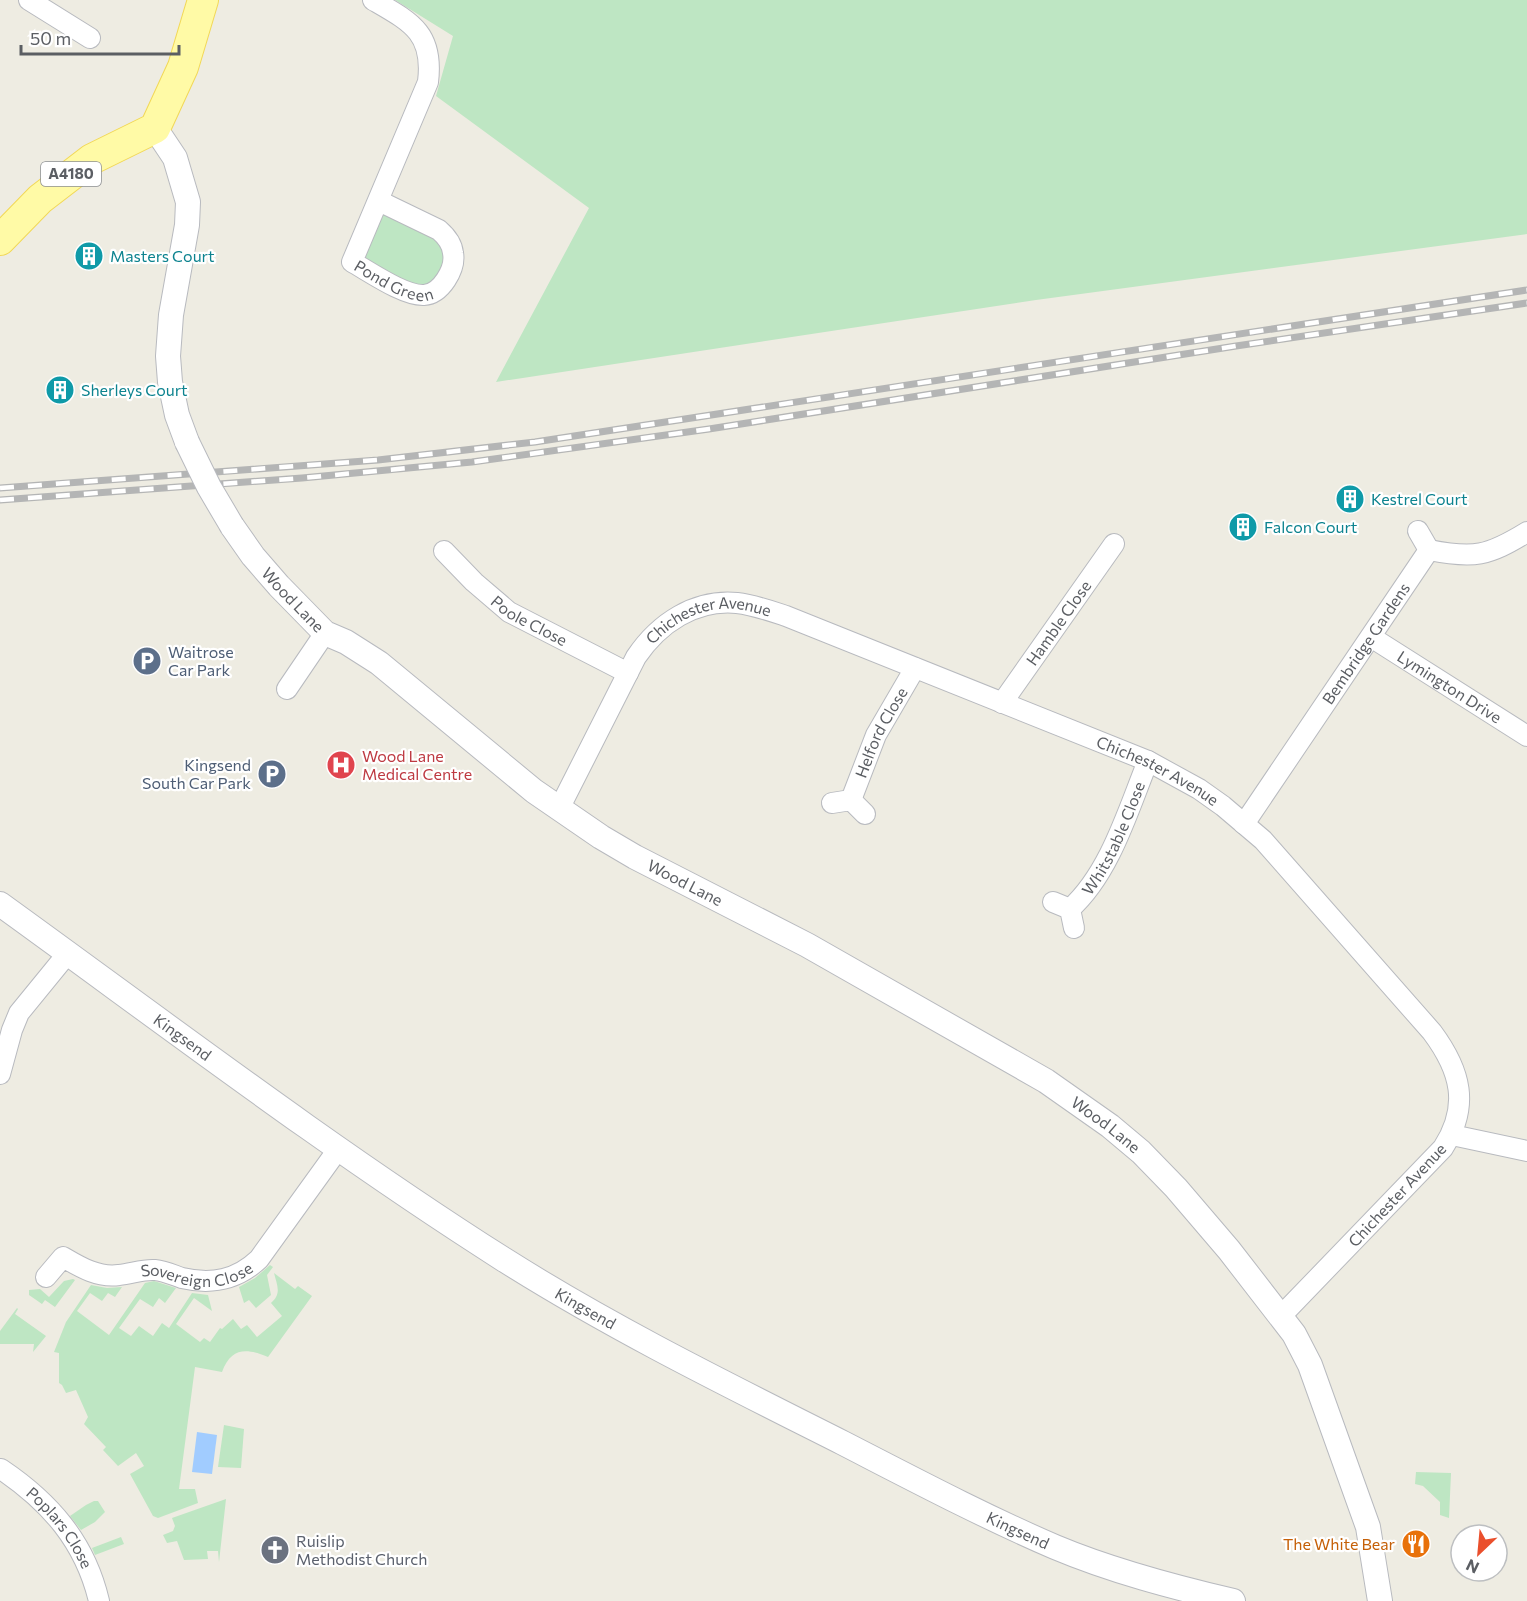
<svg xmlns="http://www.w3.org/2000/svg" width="1527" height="1601" viewBox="0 0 1527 1601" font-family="Commissioner,sans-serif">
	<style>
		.green { fill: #bee6c3 }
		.water { fill: #a1ccff }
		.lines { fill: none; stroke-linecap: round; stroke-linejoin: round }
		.minor-casing { stroke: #b8babf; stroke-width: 22 }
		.tertiary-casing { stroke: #b8babf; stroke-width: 26 }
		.primary-casing { stroke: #f2d857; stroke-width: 32 }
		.minor { stroke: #fff; stroke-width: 20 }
		.tertiary { stroke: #fff; stroke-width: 24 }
		.primary { stroke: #fffaa6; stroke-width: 30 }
		.rail-casing { stroke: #b4b5b5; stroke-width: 7 }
		.rail { stroke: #fff; stroke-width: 4.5; stroke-dasharray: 14; stroke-linecap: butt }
		.tertiary-bridge-casing { stroke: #b8babf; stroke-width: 26; stroke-linecap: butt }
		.tertiary-bridge { stroke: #fff; stroke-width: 24 }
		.labels { text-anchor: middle; stroke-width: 4.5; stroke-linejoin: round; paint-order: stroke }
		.shield { fill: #fff; stroke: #8c8e92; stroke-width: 1.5 }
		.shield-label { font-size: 15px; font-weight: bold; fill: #5b5e63 }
		.culture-label { font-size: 16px; fill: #0d838f; stroke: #fff; text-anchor: start }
		.street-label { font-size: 16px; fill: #5b5e63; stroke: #fff }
		.service-label { font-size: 16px; fill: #4e5e75; stroke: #fff; text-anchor: start }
		.health-label { font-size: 16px; fill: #be3a42; stroke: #fff; text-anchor: start }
		.worship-label { font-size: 16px; fill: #5b616d; stroke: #fff; text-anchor: start }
		.food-label { font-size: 16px; fill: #c56008; stroke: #fff; text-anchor: end }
	</style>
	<rect width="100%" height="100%" fill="#eeece2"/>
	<g class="green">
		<polygon points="395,0 1527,0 1527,234 1036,300 496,382 589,208 436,96 453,36"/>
		<polygon points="379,201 451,246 434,292 352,262"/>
		<polygon points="270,1265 273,1267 267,1275 271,1295 256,1308 249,1300 244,1303 239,1287 255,1278"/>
		<path d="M 274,1273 L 295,1289 L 298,1286 L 312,1296 L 268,1357 C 247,1348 231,1347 222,1372 L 195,1367 L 179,1489 L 195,1489 L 198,1503 L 158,1518 L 153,1516 L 130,1474 L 144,1466 L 136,1453 L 118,1466 L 103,1450 L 106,1447 L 84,1424 L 88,1417 L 76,1390 L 66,1393 L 62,1385 L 59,1383 L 59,1353 L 54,1352 L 66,1322 L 91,1285 L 107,1288 L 122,1287 L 115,1297 L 108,1293 L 102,1301 L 90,1293 L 77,1311 L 109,1335 L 145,1283 L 154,1281 L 176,1288 L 165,1303 L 159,1298 L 153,1307 L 140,1299 L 119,1328 L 131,1336 L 139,1326 L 153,1336 L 162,1323 L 169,1328 L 192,1293 L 208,1295 L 212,1311 L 194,1298 L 176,1324 L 200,1342 L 204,1338 L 210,1342 L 220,1328 L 222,1329 L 233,1319 L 241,1329 L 247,1325 L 257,1337 L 282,1316 L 271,1303 C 282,1294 277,1285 274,1273 Z"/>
		<polygon points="73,1279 75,1280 55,1307 45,1300 42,1304 29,1295 29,1290 40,1289 49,1297 64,1281"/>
		<polygon points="17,1308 18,1309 15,1314 46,1336 33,1352 34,1344 0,1344 0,1331"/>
		<polygon points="224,1425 244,1429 241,1468 218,1467"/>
		<polygon points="1416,1472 1451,1473 1449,1518 1440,1515 1440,1502 1423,1486 1415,1484"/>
		<polygon points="226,1499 219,1562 218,1551 207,1551 208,1559 184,1560 177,1541 167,1543 163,1535 173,1531 175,1526 172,1518"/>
		<polygon points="94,1501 98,1501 105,1512 95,1522 81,1530 70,1516 86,1505"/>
		<polygon points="121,1537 124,1544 95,1555 92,1548"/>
	</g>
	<polygon class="water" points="197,1432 217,1435 212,1474 192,1472"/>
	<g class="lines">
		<g class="minor-casing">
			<g id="minor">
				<polyline points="29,0 90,38"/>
				<path id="s1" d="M 373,0 C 411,22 434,33 428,82 L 352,262 C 370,272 404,296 424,295 C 441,294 456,269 453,253 C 452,243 446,236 439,230 L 379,201"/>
				<polyline points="1418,531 1429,550"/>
				<path id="s2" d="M 444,551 L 474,582 L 509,612 L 628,673"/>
				<path id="s3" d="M 1371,637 L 1527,736"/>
				<polyline points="287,689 325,633"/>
				<path id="s4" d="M 1002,703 L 1114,544"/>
				<path id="s5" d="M 851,800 L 876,735 L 915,668"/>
				<polyline points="832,803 851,800 865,814"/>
				<path id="s6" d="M 559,809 L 636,657 C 659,623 695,599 737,603 C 754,605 771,611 786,616 L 1148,761 L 1199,789 L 1223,806 L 1263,840 L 1432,1032 C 1461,1071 1470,1106 1443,1148 L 1281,1316"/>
				<path id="s7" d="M 1244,824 L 1429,550 C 1474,559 1488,556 1527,532"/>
				<polyline points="1053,902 1070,909 1074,928"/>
				<path id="s8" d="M 1070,909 C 1110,873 1128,810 1148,761"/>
				<polyline points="0,1074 12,1030 19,1013 68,953"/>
				<polyline points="1452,1135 1527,1151"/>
				<path id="s9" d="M 46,1277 L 63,1257 C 80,1267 98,1278 119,1275 C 131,1274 143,1269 155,1270 C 165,1271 173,1275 182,1278 C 212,1285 237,1280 259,1259 L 339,1148"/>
				<path id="s10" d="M 1,1469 C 50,1502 85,1542 99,1601"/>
			</g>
		</g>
		<g class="tertiary-casing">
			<g id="tertiary">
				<polyline points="155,128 175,158 188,202 187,225 171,315 168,356 170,382 177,415 187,442"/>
				<path id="s11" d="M 232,526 L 253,556 L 279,586 L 325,633 L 346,642 L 379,663 L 534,791 L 601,837 L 635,857 L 807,945 L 1046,1081 L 1110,1126 L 1141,1152 L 1176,1188 L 1229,1250 L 1294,1334 L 1310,1365 L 1368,1527 L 1380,1601"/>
				<path id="s12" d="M 0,904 C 166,1024 330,1149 503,1259 C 612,1328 728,1385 843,1443 C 913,1479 983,1516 1055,1547 C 1112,1571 1173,1587 1233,1601"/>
			</g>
		</g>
		<g class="primary-casing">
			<polyline id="primary" points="0,240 40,199 92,159 155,128 183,67 203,0"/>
		</g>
		<use href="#minor" class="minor"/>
		<use href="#tertiary" class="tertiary"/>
		<use href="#primary" class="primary"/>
		<g class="rail-casing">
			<g id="rail">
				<polyline points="0,488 378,460 535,442 1527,290"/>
				<polyline points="0,500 302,478 472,462 709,429 1236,346 1527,303"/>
			</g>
		</g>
		<use href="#rail" class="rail"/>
		<g class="tertiary-bridge-casing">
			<polyline id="tertiary-bridge" points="187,442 209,487 232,526"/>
		</g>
		<use href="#tertiary-bridge" class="tertiary-bridge"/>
	</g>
	<defs>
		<g id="building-disc" transform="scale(1.5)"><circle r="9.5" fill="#0f9aa8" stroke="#fff"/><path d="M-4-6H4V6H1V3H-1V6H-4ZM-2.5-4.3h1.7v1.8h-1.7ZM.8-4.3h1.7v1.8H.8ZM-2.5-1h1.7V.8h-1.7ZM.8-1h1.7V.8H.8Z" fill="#fff"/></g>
		<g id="parking-disc" transform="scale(1.5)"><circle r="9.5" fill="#5c6f8a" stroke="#fff"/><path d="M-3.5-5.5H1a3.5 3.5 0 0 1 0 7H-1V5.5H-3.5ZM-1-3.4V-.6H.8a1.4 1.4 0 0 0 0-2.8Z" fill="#fff"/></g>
		<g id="hospital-disc" transform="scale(1.5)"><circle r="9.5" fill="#e0444e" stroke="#fff"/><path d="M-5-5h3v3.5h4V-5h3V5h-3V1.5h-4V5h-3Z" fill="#fff"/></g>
		<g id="restaurant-disc" transform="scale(1.5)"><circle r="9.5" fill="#e8710a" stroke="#fff"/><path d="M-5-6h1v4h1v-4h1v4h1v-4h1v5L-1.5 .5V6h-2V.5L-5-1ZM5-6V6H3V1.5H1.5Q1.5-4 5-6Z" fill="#fff"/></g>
		<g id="church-disc" transform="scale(1.5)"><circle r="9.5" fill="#6b7280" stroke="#fff"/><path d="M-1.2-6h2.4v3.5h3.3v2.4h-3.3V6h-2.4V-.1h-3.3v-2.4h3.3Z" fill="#fff"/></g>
	</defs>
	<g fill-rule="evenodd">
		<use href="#building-disc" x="89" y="256"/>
		<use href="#building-disc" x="60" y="390"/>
		<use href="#building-disc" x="1350" y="499"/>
		<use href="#building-disc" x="1243" y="527"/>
		<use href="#parking-disc" x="147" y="661"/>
		<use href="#hospital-disc" x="341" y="765"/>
		<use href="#parking-disc" x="272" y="774"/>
		<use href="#restaurant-disc" x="1416" y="1544"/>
		<use href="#church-disc" x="275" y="1550"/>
	</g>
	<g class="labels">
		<rect class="shield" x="41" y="162" width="60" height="24" rx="4.5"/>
		<g class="shield-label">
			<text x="71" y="179">A4180</text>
		</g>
		<g class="culture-label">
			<text x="110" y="262">Masters Court</text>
			<text x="81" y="396">Sherleys Court</text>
			<text x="1371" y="505">Kestrel Court</text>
			<text x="1264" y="533">Falcon Court</text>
		</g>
		<g class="street-label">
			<text dy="6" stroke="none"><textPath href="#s1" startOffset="350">Pond Green</textPath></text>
			<text dy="6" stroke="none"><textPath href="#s11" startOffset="96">Wood Lane</textPath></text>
			<text dy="6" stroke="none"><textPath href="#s2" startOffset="111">Poole Close</textPath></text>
			<text dy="6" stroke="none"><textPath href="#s4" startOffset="98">Hamble Close</textPath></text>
			<text dy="6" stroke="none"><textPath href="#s6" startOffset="258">Chichester Avenue</textPath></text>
			<text dy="6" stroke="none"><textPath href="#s7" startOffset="218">Bembridge Gardens</textPath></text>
			<text dy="6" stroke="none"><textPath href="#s3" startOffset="93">Lymington Drive</textPath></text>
			<text dy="6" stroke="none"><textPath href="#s5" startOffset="74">Helford Close</textPath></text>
			<text dy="6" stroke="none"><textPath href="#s6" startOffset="744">Chichester Avenue</textPath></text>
			<text dy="6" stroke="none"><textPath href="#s8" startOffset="84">Whitstable Close</textPath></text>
			<text dy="6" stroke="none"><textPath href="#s11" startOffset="582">Wood Lane</textPath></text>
			<text dy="6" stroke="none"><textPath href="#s12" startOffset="226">Kingsend</textPath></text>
			<text dy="6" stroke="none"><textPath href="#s11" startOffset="1068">Wood Lane</textPath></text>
			<text transform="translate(1397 1195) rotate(-47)" y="6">Chichester Avenue</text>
			<text dy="6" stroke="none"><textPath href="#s9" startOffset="166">Sovereign Close</textPath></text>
			<text dy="6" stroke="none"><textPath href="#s12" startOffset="712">Kingsend</textPath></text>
			<text dy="6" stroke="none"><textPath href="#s10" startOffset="84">Poplars Close</textPath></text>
			<text dy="6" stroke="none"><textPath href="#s12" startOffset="1198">Kingsend</textPath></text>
		</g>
		<g class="service-label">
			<text x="168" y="658">Waitrose<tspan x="168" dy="18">Car Park</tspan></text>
			<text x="251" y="771" text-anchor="end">Kingsend<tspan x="251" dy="18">South Car Park</tspan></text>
		</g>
		<g class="health-label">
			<text x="362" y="762">Wood Lane<tspan x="362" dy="18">Medical Centre</tspan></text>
		</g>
		<g class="worship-label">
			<text x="296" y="1547">Ruislip<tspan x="296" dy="18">Methodist Church</tspan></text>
		</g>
		<g class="food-label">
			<text x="1395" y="1550">The White Bear</text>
		</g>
	</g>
	<g transform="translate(1479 1553) rotate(206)"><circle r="28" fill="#ffffff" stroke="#bdbfc1" stroke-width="1.5"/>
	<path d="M0-4.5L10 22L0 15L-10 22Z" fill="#ea4f2c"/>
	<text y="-9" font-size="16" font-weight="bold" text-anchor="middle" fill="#5b5e63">N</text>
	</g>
	<path d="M21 45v9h158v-9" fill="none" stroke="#5b5e63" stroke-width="3"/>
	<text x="30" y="45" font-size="18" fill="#5b5e63" stroke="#ffffff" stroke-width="4.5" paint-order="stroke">50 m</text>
</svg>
